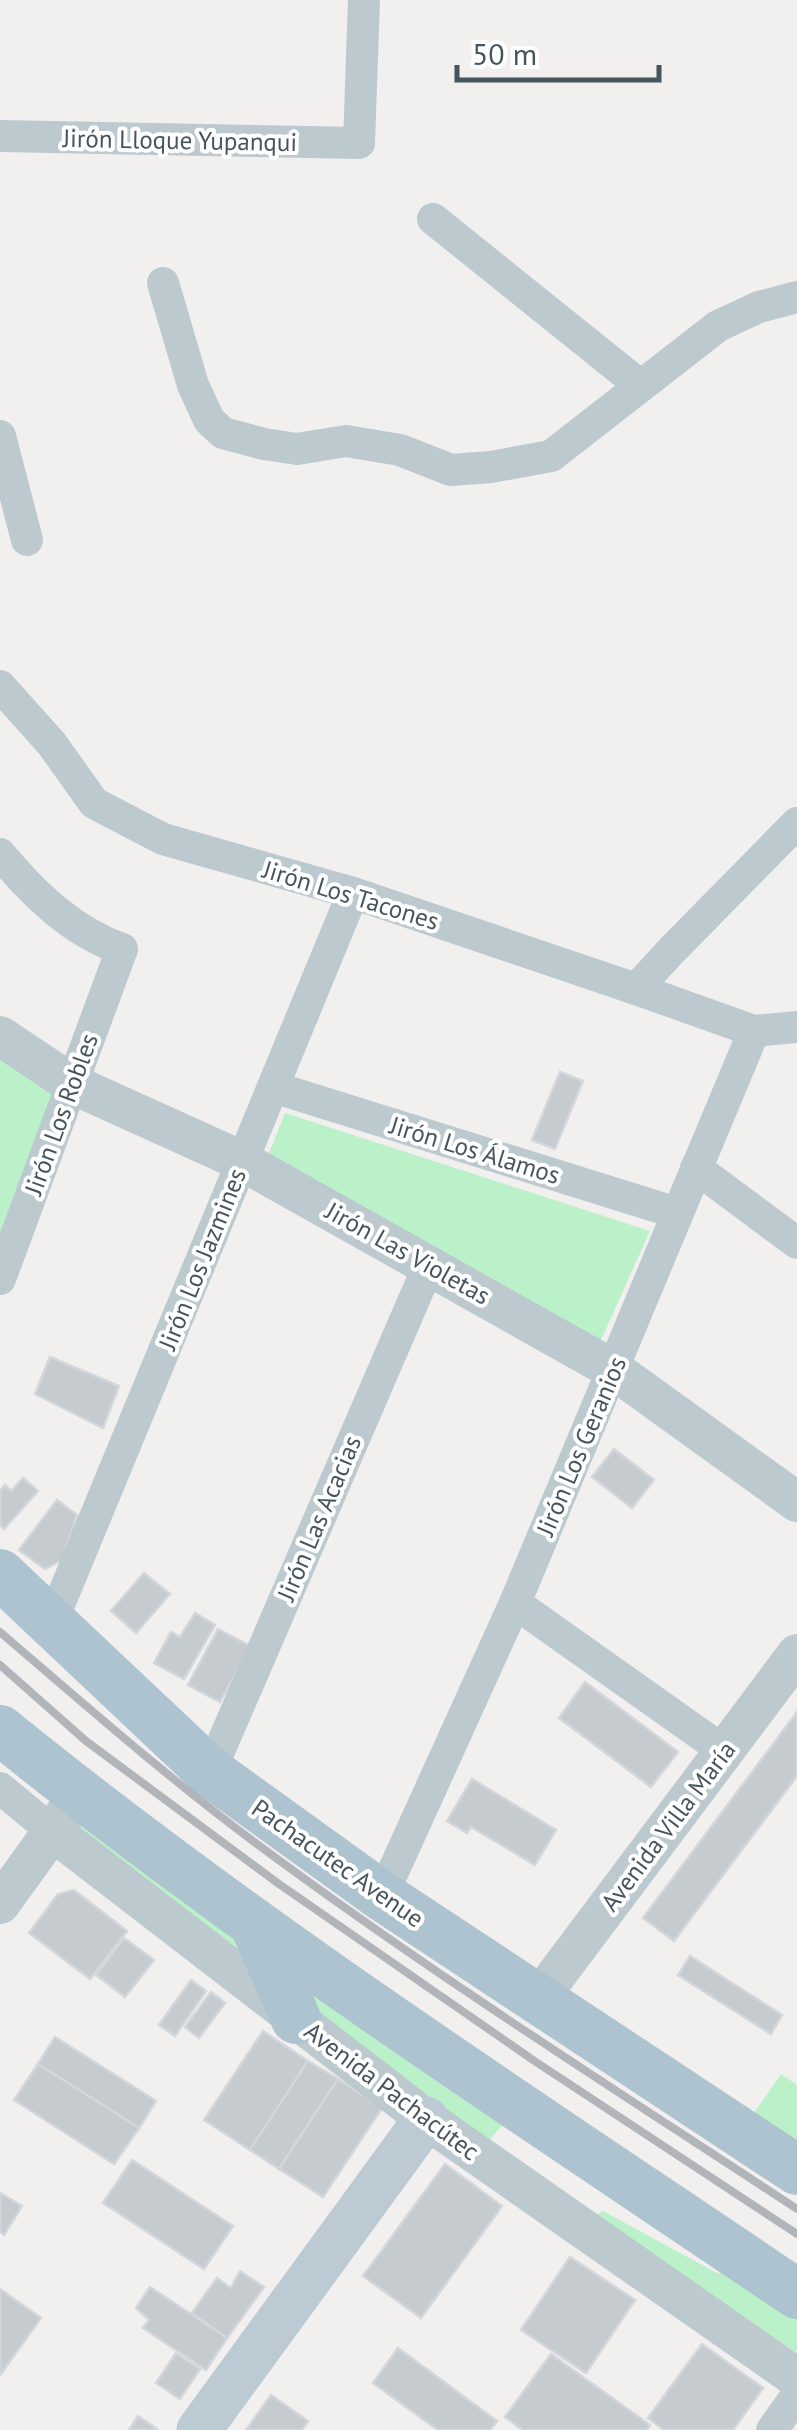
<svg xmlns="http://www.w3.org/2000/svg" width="797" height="2430" viewBox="0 0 797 2430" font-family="'PT Sans',sans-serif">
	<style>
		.green { fill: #bbf1c9 }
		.building { fill: #c6cbcf; stroke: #d3d6db; stroke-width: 2.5 }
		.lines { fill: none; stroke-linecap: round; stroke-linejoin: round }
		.minor { stroke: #bcc9cf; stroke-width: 32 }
		.tertiary { stroke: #bcc9cf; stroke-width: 40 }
		.secondary { stroke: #bccad4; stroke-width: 45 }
		.primary { stroke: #adc3cf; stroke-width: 50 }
		.rail { stroke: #b1b5ba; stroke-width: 8 }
		.labels { text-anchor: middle; stroke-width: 8; stroke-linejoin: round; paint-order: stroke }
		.street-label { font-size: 25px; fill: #46555d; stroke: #fff }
	</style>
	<rect width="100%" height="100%" fill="#f2efef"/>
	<g class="green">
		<polygon points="0,1055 56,1092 0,1250"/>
		<polygon points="285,1113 650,1231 596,1351 268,1156"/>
		<polygon points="86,1814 506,2121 486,2144 73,1832"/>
		<polygon points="781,2074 797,2085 797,2156 747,2123"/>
		<polygon points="603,2211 717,2273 736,2271 797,2313 797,2353 592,2218"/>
	</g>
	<g class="building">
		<polygon points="560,1072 583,1081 555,1149 532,1140"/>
		<polygon points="50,1357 119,1386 103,1428 35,1394"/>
		<polygon points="614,1449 654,1480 632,1508 592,1477"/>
		<polygon points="23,1478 38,1491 4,1529 0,1525 0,1491 5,1485 11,1491"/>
		<polygon points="57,1500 77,1515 62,1560 45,1569 19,1550"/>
		<polygon points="144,1573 170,1594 136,1633 111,1611"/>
		<polygon points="195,1613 215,1625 184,1679 154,1663 171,1632 180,1637"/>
		<polygon points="218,1629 250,1646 220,1702 188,1685"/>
		<polygon points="585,1682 678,1752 651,1787 559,1718"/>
		<polygon points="797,1712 797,1776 674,1941 643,1918"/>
		<polygon points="472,1779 556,1830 535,1865 471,1827 467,1833 447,1821"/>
		<polygon points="74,1890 127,1931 90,1979 29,1933 58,1894"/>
		<polygon points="124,1938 154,1960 125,1997 96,1975"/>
		<polygon points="690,1956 782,2015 771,2034 678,1975"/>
		<polygon points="191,1980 206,1991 175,2036 159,2025"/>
		<polygon points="211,1992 225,2003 199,2038 185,2027"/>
		<polygon points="263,2031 308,2061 250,2150 204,2120"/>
		<polygon points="55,2037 156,2101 139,2128 38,2064"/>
		<polygon points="308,2061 338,2079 279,2169 250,2150"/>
		<polygon points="38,2064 139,2128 114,2164 14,2100"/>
		<polygon points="338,2079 382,2108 323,2197 279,2169"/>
		<polygon points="132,2160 233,2226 204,2269 103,2203"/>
		<polygon points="445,2164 502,2206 421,2318 363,2276"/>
		<polygon points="0,2193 22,2206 4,2235 0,2232"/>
		<polygon points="570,2257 635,2300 586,2373 521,2330"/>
		<polygon points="240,2271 264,2287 227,2338 192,2313 217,2278 231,2288"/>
		<polygon points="150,2287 227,2338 206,2370 143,2328 149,2320 136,2308"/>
		<polygon points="0,2289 41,2318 0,2375"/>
		<polygon points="702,2344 763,2388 733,2430 664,2430 648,2418"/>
		<polygon points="398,2348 497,2421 490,2430 438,2430 373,2383"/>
		<polygon points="176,2353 200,2369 180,2399 156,2383"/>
		<polygon points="551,2354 650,2425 647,2430 523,2430 505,2417"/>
		<polygon points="271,2395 308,2421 302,2430 246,2430"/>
		<polygon points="138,2416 157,2429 157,2430 129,2430"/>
	</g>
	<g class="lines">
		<g class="minor">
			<polyline points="0,136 359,143 364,0"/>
			<polyline points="433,219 641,386"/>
			<polyline points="163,283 193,385 209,420 223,433 264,444 297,449 346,441 400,450 451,470 491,467 551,456 718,326 759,307 797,297"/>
			<polyline points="0,436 27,540"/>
			<polyline points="0,686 52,744 94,803 163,839 353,893 636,989 754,1031"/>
			<path d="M 0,854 C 34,894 72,932 122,949 L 0,1279"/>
			<polyline points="636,989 672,950 797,823"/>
			<polyline points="273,1087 677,1213"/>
			<polyline points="696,1168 797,1243"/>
			<polyline points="515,1603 724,1751"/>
			<polyline points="51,1624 353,893"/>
			<polyline points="210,1772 429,1265"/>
			<polyline points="0,1788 52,1831"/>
			<polyline points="382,1896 515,1603 754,1031 797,1027"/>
			<polyline points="772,2430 797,2395"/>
		</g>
		<g class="tertiary">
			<polyline points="0,1036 72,1084 242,1161 614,1370 797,1502"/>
			<polyline points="52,1831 426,2119 797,2378"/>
			<polyline points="0,1904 68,1810"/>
			<polyline points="539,1998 797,1654"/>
		</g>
		<polyline class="secondary" points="199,2430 426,2119"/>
		<g class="primary">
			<polyline points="0,1574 210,1772 382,1896 797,2170"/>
			<path d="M 0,1730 C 253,1935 528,2112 797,2294"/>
			<polyline points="254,1923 296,2019"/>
		</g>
		<g class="rail">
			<path d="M 0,1632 C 84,1704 168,1778 257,1844 C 432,1974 616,2090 797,2209"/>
			<polyline points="0,1665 86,1741 279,1884 536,2062 797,2234"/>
		</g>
	</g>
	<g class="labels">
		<g class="street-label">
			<text transform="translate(180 140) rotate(1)" y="9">Jirón Lloque Yupanqui</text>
			<text transform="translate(351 895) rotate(17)" y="9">Jirón Los Tacones</text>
			<text transform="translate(61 1114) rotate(-70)" y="9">Jirón Los Robles</text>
			<text transform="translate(475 1150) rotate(17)" y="9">Jirón Los Álamos</text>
			<text transform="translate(408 1253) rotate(29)" y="9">Jirón Las Violetas</text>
			<text transform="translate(202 1259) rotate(-68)" y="9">Jirón Los Jazmines</text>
			<text transform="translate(581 1446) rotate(-67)" y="9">Jirón Los Geranios</text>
			<text transform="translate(319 1518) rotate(-67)" y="9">Jirón Las Acacias</text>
			<text transform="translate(668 1826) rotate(-53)" y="9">Avenida Villa María</text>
			<text transform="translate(338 1863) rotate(35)" y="9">Pachacutec Avenue</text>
			<text transform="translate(392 2091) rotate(37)" y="9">Avenida Pachacútec</text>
		</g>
	</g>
	<path d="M457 65v15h202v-15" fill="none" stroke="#46555d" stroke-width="5"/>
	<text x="472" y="65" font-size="30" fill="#46555d" stroke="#ffffff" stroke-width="8" paint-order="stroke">50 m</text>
</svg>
